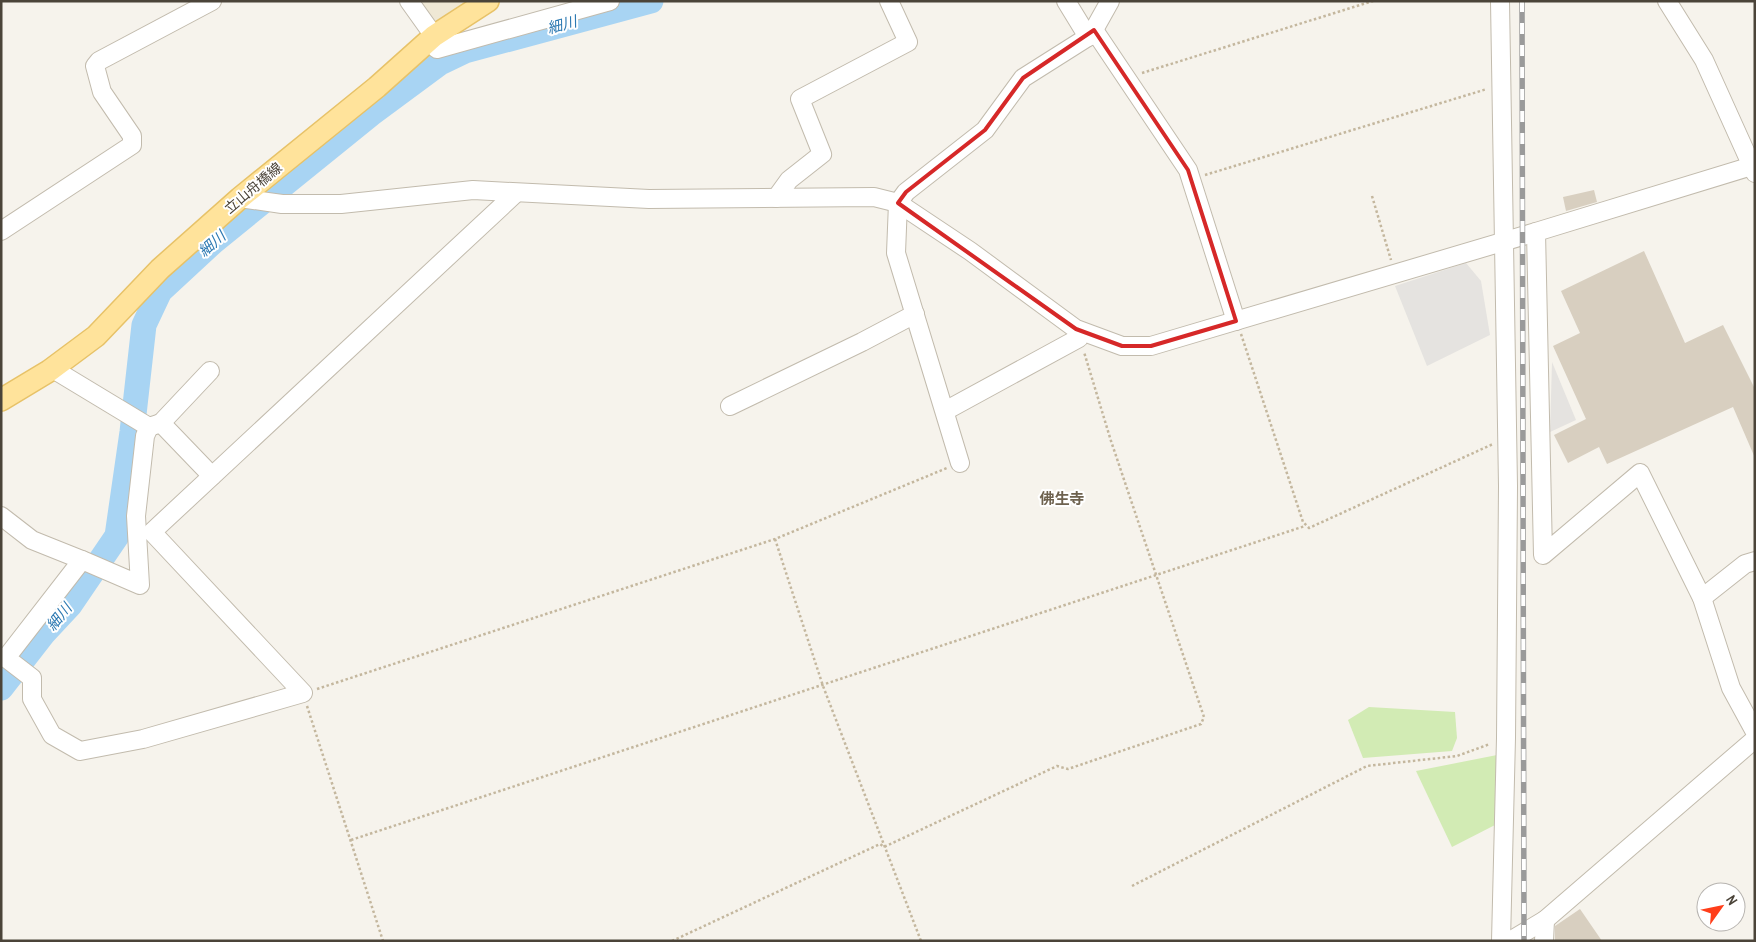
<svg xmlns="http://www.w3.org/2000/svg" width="1756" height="942" viewBox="0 0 1756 942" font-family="'Archivo Narrow','Noto Sans JP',sans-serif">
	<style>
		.education { fill: #efe8d5 }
		.green { fill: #d2ebb4 }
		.parking { fill: #e5e3e0 }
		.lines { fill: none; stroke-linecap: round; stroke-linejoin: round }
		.river { stroke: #a8d4f3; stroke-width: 25 }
		.building { fill: #d8cfc0 }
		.minor-casing { stroke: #c2bbad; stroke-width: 20 }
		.major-casing { stroke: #e7c268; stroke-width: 24 }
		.path { stroke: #c4b79e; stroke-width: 2.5; stroke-dasharray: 2.5 2.5; stroke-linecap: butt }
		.minor { stroke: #fff; stroke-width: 18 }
		.major { stroke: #ffe39b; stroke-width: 21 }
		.rail-casing { stroke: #9a9a9a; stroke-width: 5.5 }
		.rail { stroke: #fff; stroke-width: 4; stroke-dasharray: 11; stroke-linecap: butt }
		.marked { fill: none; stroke: #d62828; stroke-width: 4; stroke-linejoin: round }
		.labels { text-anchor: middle; stroke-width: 4; stroke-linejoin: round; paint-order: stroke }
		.street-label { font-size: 14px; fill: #4b4439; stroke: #fff }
		.water-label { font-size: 15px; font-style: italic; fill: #2c79b2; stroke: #fff }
		.neighbourhood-label { font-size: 15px; font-weight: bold; fill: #6e624f; stroke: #fff }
	</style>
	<rect width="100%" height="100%" fill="#f6f3ec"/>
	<polygon class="education" points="409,1 488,1 434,36"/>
	<g class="green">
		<polygon points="1369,707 1455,712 1457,738 1452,751 1363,758 1348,720"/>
		<polygon points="1497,755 1495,825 1452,847 1416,771"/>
	</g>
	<g class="parking">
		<polygon points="1466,263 1481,281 1490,335 1427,366 1395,286"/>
		<polygon points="1552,362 1576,420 1550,432"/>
	</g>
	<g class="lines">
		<polyline class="river" points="1,688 43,634 70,605 117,536 132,432 144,325 160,291 213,242 371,114 440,63 465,51 651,1"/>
	</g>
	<g class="building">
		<polygon points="1594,190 1597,202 1566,211 1563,197"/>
		<polygon points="1644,251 1685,343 1723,325 1755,389 1755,458 1733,407 1607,464 1599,447 1568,463 1554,435 1586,419 1553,346 1580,333 1561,291"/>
		<polygon points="1580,909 1602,941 1555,941 1555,926"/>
	</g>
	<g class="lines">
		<g class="minor-casing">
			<g id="minor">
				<polyline points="409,1 434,36"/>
				<polyline points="1066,1 1088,37"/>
				<polyline points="1500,1 1508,486 1506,738 1501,941"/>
				<polyline points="1667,1 1704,60 1755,173"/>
				<polyline points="1094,30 1188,170 1236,321"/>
				<polyline points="428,41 437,49 610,1"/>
				<polyline points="240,198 282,204 341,204 473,190 649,199 874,197 898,203 970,251 1076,329 1122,346 1151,346 1536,232 1755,165"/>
				<polyline points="776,198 789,180 822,154 800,99 908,42 889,1"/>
				<polyline points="1,231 132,145 132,136 102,92 95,66 99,61 212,1"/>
				<polyline points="1536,232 1543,555 1640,473 1702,598 1731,688 1755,732"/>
				<polyline points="53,369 149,427 161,423 212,476"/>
				<polyline points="730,406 862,342 915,314"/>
				<polyline points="945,411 1079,338"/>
				<polyline points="161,423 210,371"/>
				<polyline points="960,463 896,253 898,203 906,192 985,130 1023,78 1091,35 1110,1"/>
				<polyline points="1,516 32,540 82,560 6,658 32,678 32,699 52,735 80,751 143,739 303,693 152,532 516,193"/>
				<polyline points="82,560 140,585 136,516 145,436 149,427"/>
				<polyline points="1702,598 1745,564 1755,561"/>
				<polyline points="1510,941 1545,920 1755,739"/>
				<polyline points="1544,941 1545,920"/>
			</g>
		</g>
		<g class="major-casing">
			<polyline id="major" points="1,400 49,371 96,336 160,269 240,198 377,87 434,36 488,1"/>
		</g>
		<g class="path">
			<polyline points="1142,73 1373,1"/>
			<polyline points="1205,175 1487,89"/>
			<polyline points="1372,196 1391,260"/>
			<polyline points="1241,334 1303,522 1309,528 1493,444"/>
			<polyline points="775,539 823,686 921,941"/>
			<polyline points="317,689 775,539 947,468"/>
			<polyline points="307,706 383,941"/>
			<polyline points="351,840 1305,526"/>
			<polyline points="1132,886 1367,766 1457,756 1490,744"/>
			<polyline points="672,941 880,844 884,847 1057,766 1068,769 1201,724 1204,717 1111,441 1084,352"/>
		</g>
		<use href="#minor" class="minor"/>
		<use href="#major" class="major"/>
		<g class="rail-casing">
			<polyline id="rail" points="1522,1 1524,941"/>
		</g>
		<use href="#rail" class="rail"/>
	</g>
	<path class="marked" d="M 1094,30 L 1188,170 L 1236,321 L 1151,346 L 1122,346 L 1076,329 L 898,203 L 906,192 L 985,130 L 1023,78 Z"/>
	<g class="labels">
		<g class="street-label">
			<text transform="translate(253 188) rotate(-40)" y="5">立山舟橋線</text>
		</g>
		<g class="water-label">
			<text transform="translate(562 25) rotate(-15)" y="5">細川</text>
			<text transform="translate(212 244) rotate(-41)" y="5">細川</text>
			<text transform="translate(59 617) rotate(-51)" y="5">細川</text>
		</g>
		<g class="neighbourhood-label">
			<text x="1062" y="504">佛生寺</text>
		</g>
	</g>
	<rect width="1756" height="942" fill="none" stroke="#4b4439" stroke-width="5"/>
	<g transform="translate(1721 907) rotate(57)"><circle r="24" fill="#ffffff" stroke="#b7b4b0"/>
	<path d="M0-4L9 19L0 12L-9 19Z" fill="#ff3e1a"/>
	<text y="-8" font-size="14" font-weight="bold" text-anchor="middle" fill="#4b4439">N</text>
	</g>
</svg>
